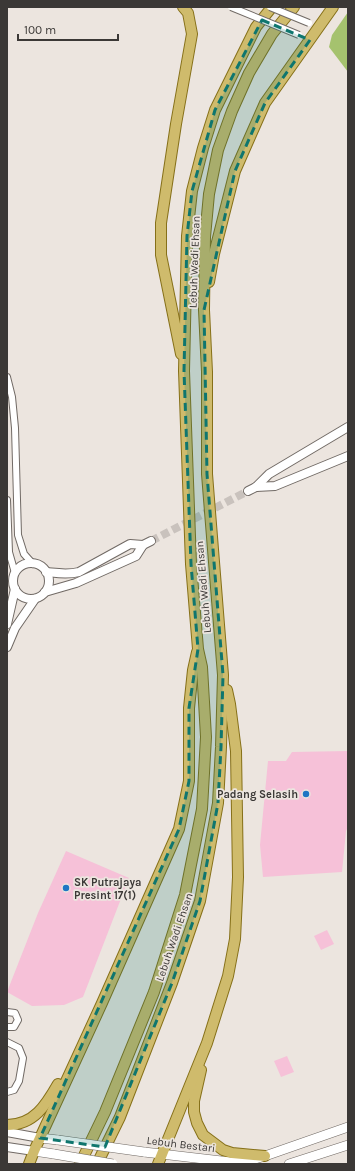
<svg xmlns="http://www.w3.org/2000/svg" width="355" height="1171" viewBox="0 0 355 1171" font-family="Karla,sans-serif">
	<style>
		.green { fill: #f6c1d8 }
		.water { fill: #a5c26e }
		.lines { fill: none; stroke-linecap: round; stroke-linejoin: round }
		.tertiary-tunnel { stroke: #c9c2bd; stroke-width: 8; stroke-dasharray: 8 4; stroke-linecap: butt }
		.minor-casing { stroke: #716a65; stroke-width: 8 }
		.tertiary-casing { stroke: #716a65; stroke-width: 10 }
		.secondary-casing { stroke: #716a65; stroke-width: 10 }
		.primary-casing { stroke: #867019; stroke-width: 12 }
		.minor { stroke: #fff; stroke-width: 6 }
		.tertiary { stroke: #fff; stroke-width: 8 }
		.secondary { stroke: #fff; stroke-width: 9 }
		.primary { stroke: #cfbb6c; stroke-width: 10 }
		.minor-bridge-casing { stroke: #716a65; stroke-width: 8; stroke-linecap: butt }
		.secondary-bridge-casing { stroke: #716a65; stroke-width: 10; stroke-linecap: butt }
		.minor-bridge { stroke: #fff; stroke-width: 6 }
		.secondary-bridge { stroke: #fff; stroke-width: 9 }
		.marked { fill: #0f766e; fill-opacity: 0.2; stroke: #0f766e; stroke-width: 3; stroke-dasharray: 8 5; stroke-linejoin: round }
		.poi-dot { fill: #1f76c4; stroke: #ece5df; stroke-width: 1.5 }
		.labels { text-anchor: middle; stroke-width: 3.5; stroke-linejoin: round; paint-order: stroke }
		.street-label { font-size: 11px; fill: #3b3836; stroke: #ece5df }
		.poi-label { font-size: 11px; font-weight: bold; fill: #3b3836; stroke: #ece5df; text-anchor: end }
	</style>
	<rect width="100%" height="100%" fill="#ece5df"/>
	<g class="green">
		<polygon points="348,751 348,827 346,831 342,872 263,877 260,845 268,761 286,761 292,752"/>
		<polygon points="66,851 129,878 83,997 64,1005 32,1006 7,992 38,913"/>
		<polygon points="327,930 334,944 321,950 314,936"/>
		<polygon points="287,1056 294,1072 281,1077 274,1061"/>
	</g>
	<polygon class="water" points="348,12 348,72 329,47 332,35"/>
	<g class="lines">
		<polyline class="tertiary-tunnel" points="151,541 248,491"/>
		<g class="minor-casing">
			<g id="minor">
				<polyline points="7,377 12,397 15,428 18,535 24,554 33,564"/>
				<polyline points="7,500 9,552 15,573"/>
				<polyline points="7,1012 15,1013 18,1020 14,1027 7,1027"/>
				<polyline points="7,1042 19,1048 23,1058 19,1081 14,1090 7,1092"/>
			</g>
		</g>
		<g class="tertiary-casing">
			<g id="tertiary">
				<polyline points="256,487 275,486 348,456"/>
				<polyline points="248,491 256,487 269,474 348,427"/>
				<circle cx="31" cy="581" r="18"/>
				<path d="M 46,572 C 57,573 67,575 79,572 L 130,544 L 143,545"/>
				<polyline points="45,592 76,583 136,556 143,545 151,541"/>
				<polyline points="7,624 15,589"/>
				<polyline points="7,647 15,628 35,599"/>
				<polyline points="7,1132 40,1138"/>
				<polyline points="7,1147 34,1151"/>
			</g>
		</g>
		<g class="secondary-casing">
			<g id="secondary">
				<polyline points="40,1138 58,1140"/>
				<polyline points="34,1151 54,1154"/>
				<polyline points="144,1152 230,1162 248,1161 265,1156 348,1127"/>
				<polyline points="289,1164 348,1145"/>
			</g>
		</g>
		<g class="primary-casing">
			<g id="primary">
				<polyline points="209,282 214,254 235,171 265,103 333,7"/>
				<polyline points="181,354 161,255 161,223 176,124 192,34 188,13 183,7"/>
				<polyline points="201,1070 194,1101 194,1112 197,1123 203,1135 223,1150 232,1153 265,1156"/>
				<path d="M 7,1125 C 34,1125 46,1105 58,1084"/>
				<polyline points="29,1164 34,1151 102,1003 179,829 189,781 189,708 193,670 197,652"/>
				<polyline points="80,1164 105,1112 154,992 185,895 202,809 206,737 202,667 198,649 191,564 184,371 187,236 192,191 203,148 215,110 256,27 272,7"/>
				<polyline points="97,1164 120,1117 172,983 200,901 218,803 221,747 223,675 207,474 207,372 204,310 205,237 209,194 218,150 232,111 249,73 272,34 294,7"/>
				<polyline points="158,1164 207,1043 228,976 235,939 238,877 236,751 230,704 227,690"/>
			</g>
		</g>
		<use href="#minor" class="minor"/>
		<use href="#tertiary" class="tertiary"/>
		<use href="#secondary" class="secondary"/>
		<use href="#primary" class="primary"/>
		<g class="minor-bridge-casing">
			<g id="minor-bridge">
				<polyline points="231,7 299,35"/>
				<polyline points="270,7 309,23"/>
			</g>
		</g>
		<g class="secondary-bridge-casing">
			<g id="secondary-bridge">
				<polyline points="58,1140 144,1152"/>
				<polyline points="54,1154 113,1164"/>
			</g>
		</g>
		<use href="#minor-bridge" class="minor-bridge"/>
		<use href="#secondary-bridge" class="secondary-bridge"/>
	</g>
	<path class="marked" d="M 262,20 L 310,40 L 265,103 L 235,171 L 204,310 L 207,474 L 223,675 L 221,747 L 218,803 L 200,901 L 172,983 L 105,1147 L 40,1138 L 179,829 L 189,781 L 189,708 L 198,649 L 191,564 L 184,371 L 187,236 L 192,191 L 215,110 Z"/>
	<g class="poi-dot">
		<circle cx="306" cy="794" r="4"/>
		<circle cx="66" cy="888" r="4"/>
	</g>
	<g class="labels">
		<g class="street-label">
			<text transform="translate(194 262) rotate(-88)" y="4">Lebuh Wadi Ehsan</text>
			<text transform="translate(203 587) rotate(-95)" y="4">Lebuh Wadi Ehsan</text>
			<text transform="translate(174 937) rotate(-71)" y="4">Lebuh Wadi Ehsan</text>
			<text transform="translate(181 1144) rotate(7)" y="4">Lebuh Bestari</text>
		</g>
		<g class="poi-label">
			<text x="298" y="798">Padang Selasih</text>
			<text x="74" y="886" text-anchor="start">SK Putrajaya<tspan x="74" dy="13">Presint 17(1)</tspan></text>
		</g>
	</g>
	<rect width="355" height="1171" fill="none" stroke="#3b3836" stroke-width="16"/>
	<path d="M18 34v6h100v-6" fill="none" stroke="#3b3836" stroke-width="2"/>
	<text x="24" y="34" font-size="12" fill="#3b3836" stroke="#ece5df" stroke-width="3" paint-order="stroke">100 m</text>
</svg>
